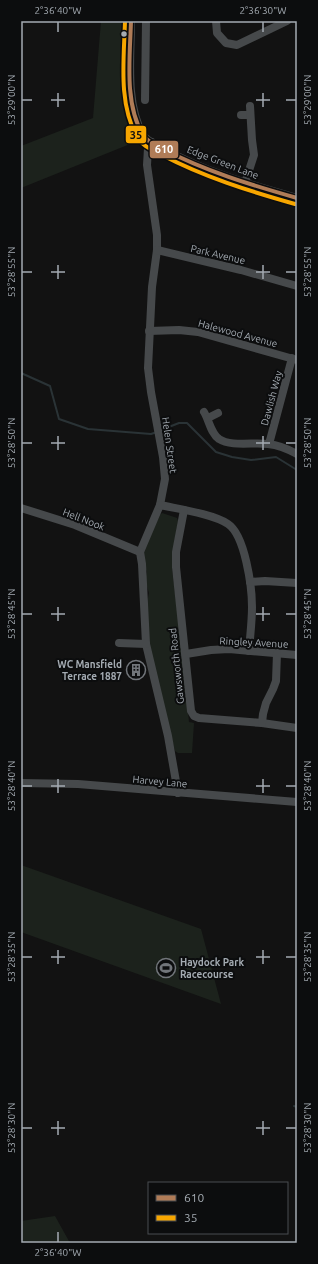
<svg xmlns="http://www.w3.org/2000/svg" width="318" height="1264" viewBox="0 0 318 1264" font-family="Ubuntu,sans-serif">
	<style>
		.green { fill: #1c221c }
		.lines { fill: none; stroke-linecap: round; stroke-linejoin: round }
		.stream { stroke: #2a3336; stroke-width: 2 }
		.minor { stroke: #46494b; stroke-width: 8 }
		.bus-1-casing { stroke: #0c0d0e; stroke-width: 7 }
		.bus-2-casing { stroke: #0c0d0e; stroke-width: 7 }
		.bus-1 { stroke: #b07c57; stroke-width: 4 }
		.bus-2 { stroke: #f7a600; stroke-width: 4 }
		.ticks { fill: none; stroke: #a4abb2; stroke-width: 1.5 }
		.bus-dot { fill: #a4abb2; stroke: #0c0d0e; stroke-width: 1.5 }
		.labels { text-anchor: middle; stroke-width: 4; stroke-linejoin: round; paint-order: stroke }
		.street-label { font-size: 10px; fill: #a4abb2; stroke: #0c0d0e }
		.poi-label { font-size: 10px; font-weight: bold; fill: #a4abb2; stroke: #0c0d0e; text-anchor: end }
		.line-badge { stroke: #0c0d0e; stroke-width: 1.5 }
		.badge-label { font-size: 11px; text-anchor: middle; font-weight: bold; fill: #fff }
		.pale-badge-label { font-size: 11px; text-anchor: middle; font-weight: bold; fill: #111 }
		.neatline { fill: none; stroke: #a4abb2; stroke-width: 1.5 }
		.ticks-label { font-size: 10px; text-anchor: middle; fill: #a4abb2 }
	</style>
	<rect width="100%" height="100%" fill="#121212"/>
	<g class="green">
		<polygon points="101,21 127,21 128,105 140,140 21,188 21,146 93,118"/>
		<polygon points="162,513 177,518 178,521 172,555 172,569 181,641 189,722 194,723 192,753 178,753 175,751 151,660 146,607 149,593 145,580 147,572 144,564 143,552 160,515"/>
		<polygon points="21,865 201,929 221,1004 21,932"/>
		<polygon points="55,1216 70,1243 21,1243 21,1221"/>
	</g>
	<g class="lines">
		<g class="stream">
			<polyline points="21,373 50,386 59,419 88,429 151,434 157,432"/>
			<polyline points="161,430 179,423 187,423 216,452 232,457 251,460 276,457 297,470"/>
			<polyline points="294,1106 297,1107"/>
		</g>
		<g class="minor">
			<path d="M 131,21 C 131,57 125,103 143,135 C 147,141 154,144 160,147 C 202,171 250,185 297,198"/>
			<polyline points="216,21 217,33 226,43 237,45 287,21"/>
			<polyline points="145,100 146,21"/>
			<polyline points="241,115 250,115"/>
			<polyline points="152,142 148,148 147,165 157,235 157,250 152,287 148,368 151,392 163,457 165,479 160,505 140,552 142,564 146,644 168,736 178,793"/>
			<polyline points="245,183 254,155 252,140 250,106"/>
			<polyline points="157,250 241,270 297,286"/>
			<polyline points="149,331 179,330 198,332 297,360"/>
			<path d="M 204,412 C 209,420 211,434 219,439 C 231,447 254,442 268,444 C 278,445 288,449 297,454"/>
			<polyline points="208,418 218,413"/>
			<polyline points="269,444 292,358"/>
			<path d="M 160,505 C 178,509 213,514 228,524 C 245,535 252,587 252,607 C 252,622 250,636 249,651"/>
			<polyline points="21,508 75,525 140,552"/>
			<polyline points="184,510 176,552 176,567 191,711 194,716 199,718 262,723 297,728"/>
			<polyline points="250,582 265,581 297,583"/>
			<polyline points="119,643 146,644"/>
			<polyline points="186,654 211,650 229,649 297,655"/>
			<polyline points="262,723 263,714 266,703 273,689 276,681 277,653"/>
			<polyline points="21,783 78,784 297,802"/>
		</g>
		<g class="bus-1-casing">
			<path id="bus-1" d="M 131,21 C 130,56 124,104 143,135 C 147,142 156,145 163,149 C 205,171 251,185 297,198"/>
		</g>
		<g class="bus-2-casing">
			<path id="bus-2" d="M 125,21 C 124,59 118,103 137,137 C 142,146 153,150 162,155 C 204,177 249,191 295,204"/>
		</g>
		<use href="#bus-1" class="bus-1"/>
		<use href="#bus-2" class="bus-2"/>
	</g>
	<path class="ticks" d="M 58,22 L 58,32M 263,22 L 263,32M 58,93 L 58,107M 263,93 L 263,107M 22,100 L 32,100M 51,100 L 65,100M 256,100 L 270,100M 286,100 L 296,100M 58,265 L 58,279M 263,265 L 263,279M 22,272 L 32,272M 51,272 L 65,272M 256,272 L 270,272M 286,272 L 296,272M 58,436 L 58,450M 263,436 L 263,450M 22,443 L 32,443M 51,443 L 65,443M 256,443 L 270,443M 286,443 L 296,443M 58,607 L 58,621M 263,607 L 263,621M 22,614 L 32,614M 51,614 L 65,614M 256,614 L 270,614M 286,614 L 296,614M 58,779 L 58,793M 263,779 L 263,793M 22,786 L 32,786M 51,786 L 65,786M 256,786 L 270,786M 286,786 L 296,786M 58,950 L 58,964M 263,950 L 263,964M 22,957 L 32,957M 51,957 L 65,957M 256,957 L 270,957M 286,957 L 296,957M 58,1121 L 58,1135M 263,1121 L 263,1135M 22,1128 L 32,1128M 51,1128 L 65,1128M 256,1128 L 270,1128M 286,1128 L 296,1128M 58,1232 L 58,1242"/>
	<defs>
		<g id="building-ring" transform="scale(1)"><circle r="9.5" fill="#0c0d0e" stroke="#71757a" stroke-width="1.5"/><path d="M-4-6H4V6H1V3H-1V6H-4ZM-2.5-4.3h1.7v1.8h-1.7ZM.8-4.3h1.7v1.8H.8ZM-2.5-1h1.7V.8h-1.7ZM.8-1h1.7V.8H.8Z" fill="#71757a"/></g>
		<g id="stadium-ring" transform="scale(1)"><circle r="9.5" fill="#0c0d0e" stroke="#71757a" stroke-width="1.5"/><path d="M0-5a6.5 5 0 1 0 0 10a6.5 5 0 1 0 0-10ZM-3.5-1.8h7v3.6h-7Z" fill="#71757a"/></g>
	</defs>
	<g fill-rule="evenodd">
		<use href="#building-ring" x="136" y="670"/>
		<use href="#stadium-ring" x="166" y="968"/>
	</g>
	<circle class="bus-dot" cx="124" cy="34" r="3.5"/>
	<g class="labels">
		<g class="street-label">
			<text transform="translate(223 162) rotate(21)" y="4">Edge Green Lane</text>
			<text transform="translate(218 254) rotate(13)" y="4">Park Avenue</text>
			<text transform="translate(238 333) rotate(15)" y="4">Halewood Avenue</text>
			<text transform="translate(271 398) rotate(-75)" y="4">Dawlish Way</text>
			<text transform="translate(170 445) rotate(82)" y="4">Helen Street</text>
			<text transform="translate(84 519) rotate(21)" y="4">Hell Nook</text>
			<text transform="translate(254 642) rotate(3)" y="4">Ringley Avenue</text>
			<text transform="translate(176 666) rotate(-96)" y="4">Gawsworth Road</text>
			<text transform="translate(160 781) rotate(5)" y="4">Harvey Lane</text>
		</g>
		<g class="poi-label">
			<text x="122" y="668">WC Mansfield<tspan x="122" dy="12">Terrace 1887</tspan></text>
			<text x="180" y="966" text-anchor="start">Haydock Park<tspan x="180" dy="12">Racecourse</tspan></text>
		</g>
	</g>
	<g class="line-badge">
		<rect x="125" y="125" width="22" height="19" rx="4" fill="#f7a600"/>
		<rect x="149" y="140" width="30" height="19" rx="4" fill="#b07c57"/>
	</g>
	<g class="badge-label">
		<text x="164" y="153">610</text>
	</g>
	<g class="pale-badge-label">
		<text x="136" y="139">35</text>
	</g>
	<rect width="318" height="1264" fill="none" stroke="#0c0d0e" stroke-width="44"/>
	<rect x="148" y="1182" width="140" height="52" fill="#0c0d0e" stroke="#494c50"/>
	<rect x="156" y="1195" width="20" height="6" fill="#b07c57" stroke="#494c50"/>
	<text x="184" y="1202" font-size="12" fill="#a4abb2">610</text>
	<rect x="156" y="1215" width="20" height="6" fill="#f7a600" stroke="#494c50"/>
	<text x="184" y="1222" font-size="12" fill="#a4abb2">35</text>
	<rect x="22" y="22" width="274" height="1220" class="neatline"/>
	<g class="ticks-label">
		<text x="58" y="14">2°36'40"W</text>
		<text x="263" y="14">2°36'30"W</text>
		<text transform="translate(11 100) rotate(-90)" y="4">53°29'00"N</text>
		<text transform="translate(307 100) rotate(-90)" y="4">53°29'00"N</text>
		<text transform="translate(11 272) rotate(-90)" y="4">53°28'55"N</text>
		<text transform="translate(307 272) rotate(-90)" y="4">53°28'55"N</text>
		<text transform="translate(11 443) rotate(-90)" y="4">53°28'50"N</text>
		<text transform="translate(307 443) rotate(-90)" y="4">53°28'50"N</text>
		<text transform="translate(11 614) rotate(-90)" y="4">53°28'45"N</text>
		<text transform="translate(307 614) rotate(-90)" y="4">53°28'45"N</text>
		<text transform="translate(11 786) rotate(-90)" y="4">53°28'40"N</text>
		<text transform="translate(307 786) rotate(-90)" y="4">53°28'40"N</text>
		<text transform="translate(11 957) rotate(-90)" y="4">53°28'35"N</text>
		<text transform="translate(307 957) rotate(-90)" y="4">53°28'35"N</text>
		<text transform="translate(11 1128) rotate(-90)" y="4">53°28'30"N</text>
		<text transform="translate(307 1128) rotate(-90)" y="4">53°28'30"N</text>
		<text x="58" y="1256">2°36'40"W</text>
	</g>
</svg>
